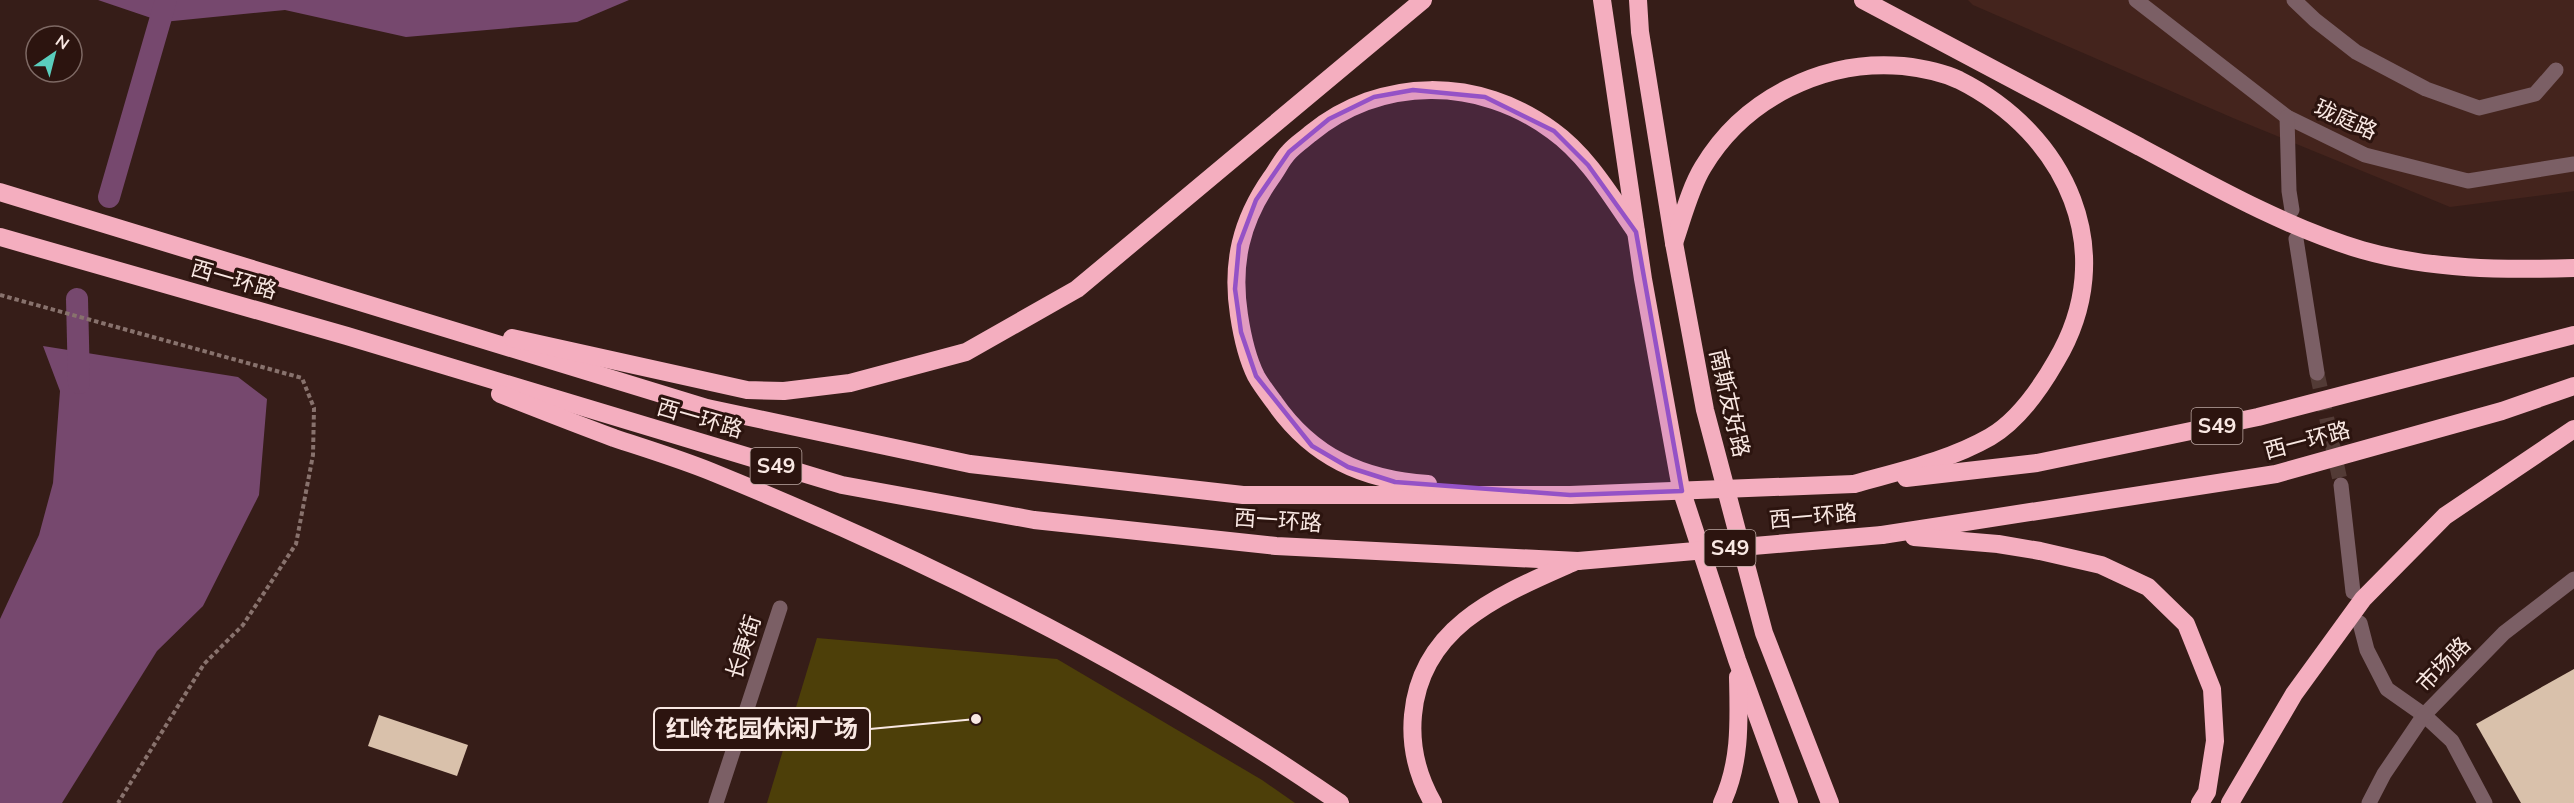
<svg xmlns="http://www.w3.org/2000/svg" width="2574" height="803" viewBox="0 0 2574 803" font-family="Mulish,'Noto Sans SC',sans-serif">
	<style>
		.built { fill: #44241d }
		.green { fill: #4d3f09 }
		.water { fill: #76486e }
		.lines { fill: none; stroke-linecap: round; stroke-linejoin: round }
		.canal { stroke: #76486e; stroke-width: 22 }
		.building { fill: #d9c1ab }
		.minor-tunnel { stroke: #533b36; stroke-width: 15; stroke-dasharray: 15 8; stroke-linecap: butt }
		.path { stroke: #88726d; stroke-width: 4; stroke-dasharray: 4.5 3; stroke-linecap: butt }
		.minor { stroke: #7b5f65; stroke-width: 15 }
		.highway { stroke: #f4aebf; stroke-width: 18 }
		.highway-bridge { stroke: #f4aebf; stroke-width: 18 }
		.marked { fill: #9452c6; fill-opacity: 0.2; stroke: #9452c6; stroke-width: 4.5; stroke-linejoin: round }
		.labels { text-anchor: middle; stroke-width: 6; stroke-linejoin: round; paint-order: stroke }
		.shield { fill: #2c140f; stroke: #bca8a3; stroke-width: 1.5 }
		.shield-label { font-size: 21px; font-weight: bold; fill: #f9e8e3 }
		.street-label { font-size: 22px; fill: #f9e8e3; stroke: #2c140f }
		.leader { fill: none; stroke: #f9e8e3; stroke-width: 2 }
		.callout-dot { fill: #f9e8e3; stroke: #2c140f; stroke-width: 2 }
		.callout { fill: #2c140f; stroke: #f9e8e3; stroke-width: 2 }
		.callout-label { font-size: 24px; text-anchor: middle; font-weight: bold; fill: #f9e8e3 }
	</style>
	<rect width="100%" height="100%" fill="#361d18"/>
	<polygon class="built" points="1968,0 2574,0 2574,191 2450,207 2233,118 1973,5"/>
	<polygon class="green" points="817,638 1057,659 1262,780 1295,803 767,803"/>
	<g class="water">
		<polygon points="98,0 629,0 577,22 406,37 285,10 163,22"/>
		<polygon points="43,346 238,377 267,399 259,495 203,606 157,651 62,803 0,803 0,619 39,535 53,483 60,391"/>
	</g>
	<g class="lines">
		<g class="canal">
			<polyline points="109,197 166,0"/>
			<polyline points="77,299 79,383"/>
		</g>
	</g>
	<g class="building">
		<polygon points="2574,669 2574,803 2521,803 2476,724"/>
		<polygon points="379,715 468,745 457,776 368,746"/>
	</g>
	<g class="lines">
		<polyline class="minor-tunnel" points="2317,373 2341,485"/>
		<polyline class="path" points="0,295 302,378 314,408 313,455 296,544 243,625 204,664 118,803"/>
		<g class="minor">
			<polyline points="2136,0 2287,117 2365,155 2468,181 2574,164"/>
			<polyline points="2294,0 2315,20 2356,52 2426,89 2479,108 2535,94 2556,70"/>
			<polyline points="2287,117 2289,191 2292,210"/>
			<polyline points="2296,239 2317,373"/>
			<polyline points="2341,485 2353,592"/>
			<polyline points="2360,623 2367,650 2387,689 2424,715 2452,741 2485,803"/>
			<polyline points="716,803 780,608"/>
			<polyline points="2369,803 2384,774 2424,715 2504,633 2574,579"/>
		</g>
		<g class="highway">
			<polyline points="1602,0 1643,279 1681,489 1737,660 1789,803"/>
			<polyline points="1638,0 1640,32 1674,243 1705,410 1764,633 1830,803"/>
			<path d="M 1863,0 C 1956,49 2048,98 2140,147 C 2211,185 2285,227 2362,250 C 2432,270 2503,270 2574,268"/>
			<polyline points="0,192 707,408 970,464 1243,495 1570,495"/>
			<polyline points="0,237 347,336 842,485 1034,520 1276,546 1578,561"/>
			<path d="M 1674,243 C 1682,220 1690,188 1703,167 C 1744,98 1824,59 1903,66 C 1921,68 1942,72 1959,80 C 2067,134 2121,252 2056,361 C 2040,389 2019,420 1990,437 C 1948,461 1900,471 1854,484"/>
			<polyline points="512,338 747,390 784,391 850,383 966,352 1077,289 1423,0"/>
			<path d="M 500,394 C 538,409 576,424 614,438 C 647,449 680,459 712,472 C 931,561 1145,668 1340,803"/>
			<polyline points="1906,478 2037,463 2258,417 2574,335"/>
			<path d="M 1428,484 C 1363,480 1312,457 1274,402 C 1268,394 1261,385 1256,376 C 1247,358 1242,335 1239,315 C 1231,263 1241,221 1271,178 C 1277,170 1282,159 1289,152 C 1295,145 1303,140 1310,134 C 1381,76 1479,76 1553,131 C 1588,156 1612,198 1636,232"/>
			<polyline points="1882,535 2276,474 2502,411 2574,386"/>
			<polyline points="1914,537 1998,544 2040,551 2101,565 2148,587 2186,624 2212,689 2215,741 2207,792 2200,803"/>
			<path d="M 1433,803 C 1417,775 1410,747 1413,715 C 1421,625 1502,594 1574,562"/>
			<path d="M 1722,803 C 1741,762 1739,721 1738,677"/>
			<polyline points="2230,803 2294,694 2363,599 2445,516 2574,429"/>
		</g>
		<g class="highway-bridge">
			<polyline points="1570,495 1854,484"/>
			<polyline points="1578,561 1882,535"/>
		</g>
	</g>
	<path class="marked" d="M 1413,90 L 1485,97 L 1554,131 L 1588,165 L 1636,232 L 1682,491 L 1570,495 L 1395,482 L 1348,467 L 1312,446 L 1256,376 L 1241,332 L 1235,289 L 1239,245 L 1256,200 L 1289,152 L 1329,119 L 1374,97 Z"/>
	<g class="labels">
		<g class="shield">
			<rect x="2191.5" y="408" width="51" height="36" rx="4.5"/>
			<rect x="750.5" y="448" width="51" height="36" rx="4.5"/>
			<rect x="1704.5" y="530" width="51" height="36" rx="4.5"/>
		</g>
		<g class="shield-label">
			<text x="2217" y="433">S49</text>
			<text x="776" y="473">S49</text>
			<text x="1730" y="555">S49</text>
		</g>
		<g class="street-label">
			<text transform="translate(2346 119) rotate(24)" y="8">珑庭路</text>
			<text transform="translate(234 279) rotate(16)" y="8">西一环路</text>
			<text transform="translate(1730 403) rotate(77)" y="8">南斯友好路</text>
			<text transform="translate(700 418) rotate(16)" y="8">西一环路</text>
			<text transform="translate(2307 440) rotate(-15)" y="8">西一环路</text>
			<text transform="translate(1813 516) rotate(-5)" y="8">西一环路</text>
			<text transform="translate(1278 520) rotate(4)" y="8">西一环路</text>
			<text transform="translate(743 647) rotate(-72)" y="8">长庚街</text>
			<text transform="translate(2443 664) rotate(-46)" y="8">市场路</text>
		</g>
	</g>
	<path class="leader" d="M976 719L870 729"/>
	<circle class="callout-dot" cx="976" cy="719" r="6"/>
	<rect class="callout" x="654" y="708" width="216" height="42" rx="6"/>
	<g class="callout-label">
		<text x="762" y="737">红岭花园休闲广场</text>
	</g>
	<g transform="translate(54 54) rotate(35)"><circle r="28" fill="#2c140f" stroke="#7e6964" stroke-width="1.5"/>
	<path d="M0-4.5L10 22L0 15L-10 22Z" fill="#5acebd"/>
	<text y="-9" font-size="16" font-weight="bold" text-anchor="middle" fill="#f9e8e3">N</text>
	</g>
</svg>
